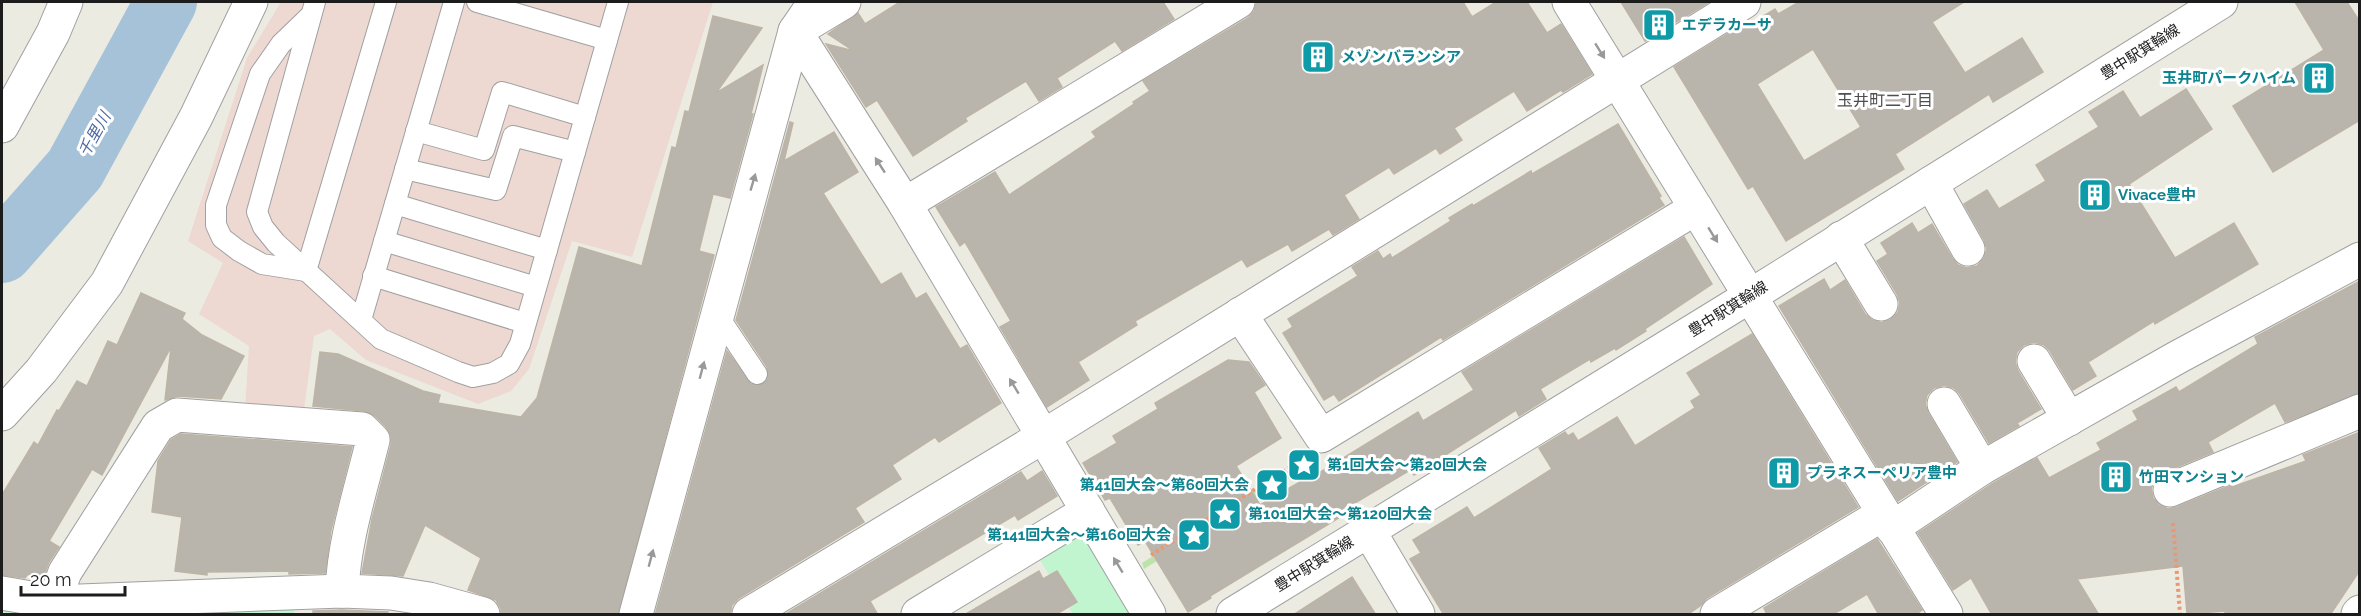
<svg xmlns="http://www.w3.org/2000/svg" width="2361" height="616" viewBox="0 0 2361 616" font-family="Raleway,'Noto Sans JP',sans-serif">
	<style>
		.commercial { fill: #edd8d2 }
		.grass { fill: #bce4aa }
		.park { fill: #c1f5cf }
		.lines { fill: none; stroke-linecap: round; stroke-linejoin: round }
		.river { stroke: #a5c2d8; stroke-width: 62 }
		.building { fill: #b9b4ac; stroke: #bdb4a5; stroke-width: 1.5; fill-rule: evenodd }
		.service-casing { stroke: #a0a0a0; stroke-width: 22 }
		.minor-casing { stroke: #a0a0a0; stroke-width: 35 }
		.path { stroke: #ef9670; stroke-width: 4; stroke-dasharray: 3 3; stroke-linecap: butt }
		.service { stroke: #fff; stroke-width: 20 }
		.minor { stroke: #fff; stroke-width: 33 }
		.oneway { fill: #999 }
		.labels { text-anchor: middle; stroke-width: 6; stroke-linejoin: round; paint-order: stroke }
		.culture-label { font-size: 15px; font-weight: bold; fill: #0d838f; stroke: #fff; text-anchor: start }
		.street-label { font-size: 15px; fill: #1c1c1c; stroke: #fff }
		.neighbourhood-label { font-size: 16px; fill: #4f4f4f; stroke: #fff }
		.water-label { font-size: 16px; font-style: italic; fill: #4f69a4; stroke: #fff }
	</style>
	<rect width="100%" height="100%" fill="#ecebe2"/>
	<polygon class="commercial" points="281,2 713,2 632,257 572,241 529,369 511,391 478,404 366,360 330,329 314,336 304,409 245,409 249,346 199,314 223,263 188,241 247,58"/>
	<polygon class="grass" points="1310,457 1314,463 1144,569 1142,563"/>
	<g class="park">
		<polygon points="1074,534 1087,536 1134,614 1073,614 1037,555"/>
		<polygon points="289,605 296,614 2,614 2,606"/>
	</g>
	<g class="lines">
		<polyline class="river" points="2,252 75,169 166,2"/>
	</g>
	<g class="building">
		<polygon points="900,2 1163,2 1174,19 1122,51 1115,41 1057,78 1062,87 1039,101 1026,81 965,118 967,121 913,156 877,100 866,107 826,44 854,51 828,34 858,13 865,24"/>
		<polygon points="1260,2 1463,2 1472,17 1496,2 1527,2 1547,33 1561,24 1592,74 1563,92 1561,90 1527,111 1514,91 1454,128 1462,140 1440,154 1436,148 1394,174 1389,167 1344,195 1359,219 1333,235 1329,229 1292,251 1288,244 1247,267 1242,259 1135,321 1137,325 1078,362 1089,380 1047,407 1000,327 1011,321 965,242 960,246 936,207 995,172 1009,195 1096,137 1092,132 1134,104 1133,102 1150,91 1143,81 1248,18 1254,11 1256,4"/>
		<polygon points="1621,2 1709,2 1645,41"/>
		<path d="M 1799,2 L 1964,2 L 1932,22 L 1965,73 L 2022,38 L 2043,72 L 1993,102 L 1989,94 L 1895,154 L 1904,169 L 1786,241 L 1753,186 L 1748,189 L 1674,67 L 1732,31 L 1734,34 L 1775,9 L 1778,14 ZM 1813,49 L 1861,127 L 1804,161 L 1757,84 Z"/>
		<polygon points="2295,2 2347,2 2360,22 2360,120 2273,172 2233,106 2324,50"/>
		<polygon points="713,16 762,28 716,93 763,65 751,114 753,114 730,198 713,194 699,251 714,255 618,615 501,615 501,609 496,600 468,590 481,558 425,525 403,576 362,573 372,519 391,445 391,436 386,427 375,416 364,411 313,406 320,352 338,354 423,391 440,395 438,403 521,417 537,398 579,247 642,266 672,147 676,148 685,111 689,112"/>
		<polygon points="2186,89 2212,129 2129,184 2175,258 2234,223 2258,264 2155,324 2154,321 2088,362 2096,376 2073,390 2050,351 2044,345 2034,342 2024,345 2017,352 2015,362 2018,371 2041,409 2017,423 2019,426 1989,443 1960,394 1954,388 1944,385 1934,388 1927,395 1925,404 1928,413 1957,462 1898,501 1779,306 1824,279 1830,290 1845,280 1865,314 1872,320 1881,323 1890,320 1898,312 1900,303 1897,294 1877,261 1888,254 1881,243 1912,223 1918,233 1932,224 1952,258 1958,265 1967,268 1977,266 1984,258 1987,249 1984,240 1964,204 1987,190 1999,209 2046,181 2036,165 2099,127 2089,112 2123,91 2140,118"/>
		<polygon points="790,122 793,123 784,161 834,132 858,172 823,193 881,285 901,273 916,299 926,293 960,349 967,345 1001,403 939,442 935,437 892,465 901,479 855,508 864,522 739,598 732,605 730,615 655,615 727,351 751,384 758,386 768,379 767,367 736,320"/>
		<polygon points="1618,124 1661,196 1659,198 1664,205 1443,340 1441,337 1339,401 1334,394 1324,400 1283,333 1293,327 1288,319 1358,276 1352,267 1378,251 1383,259 1390,254 1392,258 1451,221 1449,218 1472,204 1473,206 1531,171 1532,174"/>
		<polygon points="1684,237 1712,284 1645,329 1646,331 1616,350 1615,348 1591,362 1590,359 1540,389 1546,399 1519,416 1516,410 1414,475 1410,470 1340,512 1342,516 1210,596 1211,598 1188,612 1145,541 1138,545 1110,498 1105,500 1083,463 1117,443 1113,436 1158,409 1155,403 1228,360 1249,362 1265,385 1254,392 1281,438 1236,466 1260,505 1305,479 1306,481 1418,412 1423,421 1474,390 1462,372"/>
		<polygon points="2360,281 2360,393 2285,422 2275,403 2208,442 2213,452 2162,473 2155,479 2151,488 2153,498 2159,505 2168,509 2177,507 2231,485 2232,487 2306,461 2303,455 2360,432 2360,570 2330,615 2225,615 2225,611 2187,614 2183,566 2077,579 2099,615 1992,615 1971,578 1953,590 1918,533 1992,484 2037,458 2049,478 2101,450 2097,443 2138,420 2133,411 2176,387 2179,392 2258,344 2255,337"/>
		<polygon points="141,293 185,313 182,319 202,335 244,356 221,399 178,396 165,400 171,347 102,475 92,469 49,541 59,547 49,562 42,581 28,574 25,578 2,575 2,495 34,442 38,445 57,410 59,411 77,381 87,386 108,341 117,345"/>
		<polygon points="1752,334 1858,507 1707,598 1700,606 1687,615 1444,615 1410,559 1421,553 1413,540 1467,507 1474,518 1552,469 1539,448 1565,432 1568,436 1573,433 1578,441 1617,417 1635,446 1695,408 1691,401 1701,395 1687,373"/>
		<polygon points="181,434 352,447 331,530 325,573 289,574 289,571 207,572 207,575 175,571 182,517 152,512 158,461 171,440"/>
		<polygon points="1042,471 1057,496 1018,520 1015,515 870,601 878,615 784,615 1021,472 1027,481"/>
		<polygon points="1877,539 1922,610 1915,615 1879,615 1867,594 1832,615 1767,615 1764,608"/>
		<polygon points="1039,571 1043,579 1057,571 1077,602 1055,615 964,615"/>
		<polygon points="1352,577 1376,615 1293,615"/>
		<polygon points="342,610 388,612 387,615 313,615 313,611"/>
	</g>
	<g class="lines">
		<g class="service-casing">
			<g id="service">
				<polyline points="315,2 257,212 263,227 276,243 381,339 458,372 473,377 493,373 509,364 520,344 618,2"/>
				<polyline points="477,2 607,40"/>
				<polyline points="309,17 281,44 260,74 216,205 216,225 222,238 239,251 262,264 306,271 386,2"/>
				<polyline points="416,131 484,150 502,92 585,117"/>
				<polyline points="405,169 496,190 513,136 575,152"/>
				<polyline points="395,204 547,250"/>
				<polyline points="384,241 536,287"/>
				<polyline points="373,276 525,323"/>
				<polyline points="717,314 757,374"/>
				<polyline points="361,320 454,2"/>
			</g>
		</g>
		<g class="minor-casing">
			<g id="minor">
				<polyline points="1569,2 1946,614"/>
				<polyline points="799,29 844,2"/>
				<polyline points="795,31 905,204 1149,614"/>
				<polyline points="2,126 53,33 66,2"/>
				<polyline points="1931,183 1968,249"/>
				<polyline points="905,204 1238,2"/>
				<polyline points="1841,238 1881,304"/>
				<polyline points="1240,314 1321,436 1696,208"/>
				<polyline points="2034,361 2069,419"/>
				<polyline points="1944,404 1982,468"/>
				<polyline points="2,414 41,371 107,283 196,117 251,2"/>
				<polyline points="2170,490 2360,411"/>
				<polyline points="1892,528 1982,468 2178,357 2360,259"/>
				<polyline points="1369,531 1418,614"/>
				<polyline points="2,593 54,602 342,591 391,593 429,599 483,614"/>
				<path d="M 54,602 L 65,572 L 158,426 L 177,415 L 362,429 L 373,440 C 361,489 344,540 342,591"/>
				<polyline points="636,614 795,31 815,2"/>
				<polyline points="749,614 1044,436 1744,2"/>
				<polyline points="918,614 1088,511"/>
				<polyline points="1233,614 1750,296 2221,2"/>
				<polyline points="1717,614 1883,514"/>
				<polyline points="2358,614 2360,612"/>
			</g>
		</g>
		<g class="path">
			<polyline points="2173,523 2180,614"/>
			<polyline points="1151,555 1300,461"/>
		</g>
		<use href="#service" class="service"/>
		<use href="#minor" class="minor"/>
	</g>
	<defs><path id="oneway-solid" d="M-6-.8H1V-3.2L6.5 0L1 3.2V.8H-6Z" transform="scale(1.5)"/></defs>
	<g class="oneway">
		<use href="#oneway-solid" transform="translate(1600 51) rotate(58)"/>
		<use href="#oneway-solid" transform="translate(880 165) rotate(-123)"/>
		<use href="#oneway-solid" transform="translate(753 182) rotate(-74)"/>
		<use href="#oneway-solid" transform="translate(1713 235) rotate(58)"/>
		<use href="#oneway-solid" transform="translate(702 370) rotate(-75)"/>
		<use href="#oneway-solid" transform="translate(1014 386) rotate(-121)"/>
		<use href="#oneway-solid" transform="translate(651 558) rotate(-75)"/>
		<use href="#oneway-solid" transform="translate(1118 565) rotate(-121)"/>
	</g>
	<defs>
		<g id="building-square" transform="scale(1.725)"><rect x="-9" y="-9" width="18" height="18" rx="4" fill="#0f9aa8" stroke="#fff"/><path d="M-4-6H4V6H1V3H-1V6H-4ZM-2.5-4.3h1.7v1.8h-1.7ZM.8-4.3h1.7v1.8H.8ZM-2.5-1h1.7V.8h-1.7ZM.8-1h1.7V.8H.8Z" fill="#fff"/></g>
		<g id="sight-square" transform="scale(1.725)"><rect x="-9" y="-9" width="18" height="18" rx="4" fill="#0f9aa8" stroke="#fff"/><path d="M0-6L1.8-2.2L6-1.7L2.9 1.2L3.7 5.4L0 3.3L-3.7 5.4L-2.9 1.2L-6-1.7L-1.8-2.2Z" fill="#fff"/></g>
	</defs>
	<g fill-rule="evenodd">
		<use href="#building-square" x="1659" y="25"/>
		<use href="#building-square" x="1318" y="57"/>
		<use href="#building-square" x="2319" y="78"/>
		<use href="#building-square" x="2095" y="195"/>
		<use href="#sight-square" x="1304" y="465"/>
		<use href="#building-square" x="1784" y="473"/>
		<use href="#building-square" x="2116" y="477"/>
		<use href="#sight-square" x="1272" y="485"/>
		<use href="#sight-square" x="1225" y="514"/>
		<use href="#sight-square" x="1194" y="535"/>
	</g>
	<g class="labels">
		<g class="culture-label">
			<text x="1682" y="30">エデラカーサ</text>
			<text x="1341" y="62">メゾンバランシア</text>
			<text x="2296" y="83" text-anchor="end">玉井町パークハイム</text>
			<text x="2118" y="200">Vivace豊中</text>
			<text x="1327" y="470">第1回大会〜第20回大会</text>
			<text x="1807" y="478">プラネスーペリア豊中</text>
			<text x="2139" y="482">竹田マンション</text>
			<text x="1249" y="490" text-anchor="end">第41回大会〜第60回大会</text>
			<text x="1248" y="519">第101回大会〜第120回大会</text>
			<text x="1171" y="540" text-anchor="end">第141回大会〜第160回大会</text>
		</g>
		<g class="street-label">
			<text transform="translate(2140 52) rotate(-32)" y="5">豊中駅箕輪線</text>
			<text transform="translate(1728 309) rotate(-32)" y="5">豊中駅箕輪線</text>
			<text transform="translate(1314 564) rotate(-32)" y="5">豊中駅箕輪線</text>
		</g>
		<g class="neighbourhood-label">
			<text x="1885" y="106">玉井町二丁目</text>
		</g>
		<g class="water-label">
			<text transform="translate(94 134) rotate(-61)" y="6">千里川</text>
		</g>
	</g>
	<rect width="2361" height="616" fill="none" stroke="#1c1c1c" stroke-width="6"/>
	<path d="M21 586v9h104v-9" fill="none" stroke="#1c1c1c" stroke-width="3"/>
	<text x="30" y="586" font-size="18" fill="#1c1c1c" stroke="#ffffff" stroke-width="4.5" paint-order="stroke">20 m</text>
</svg>
